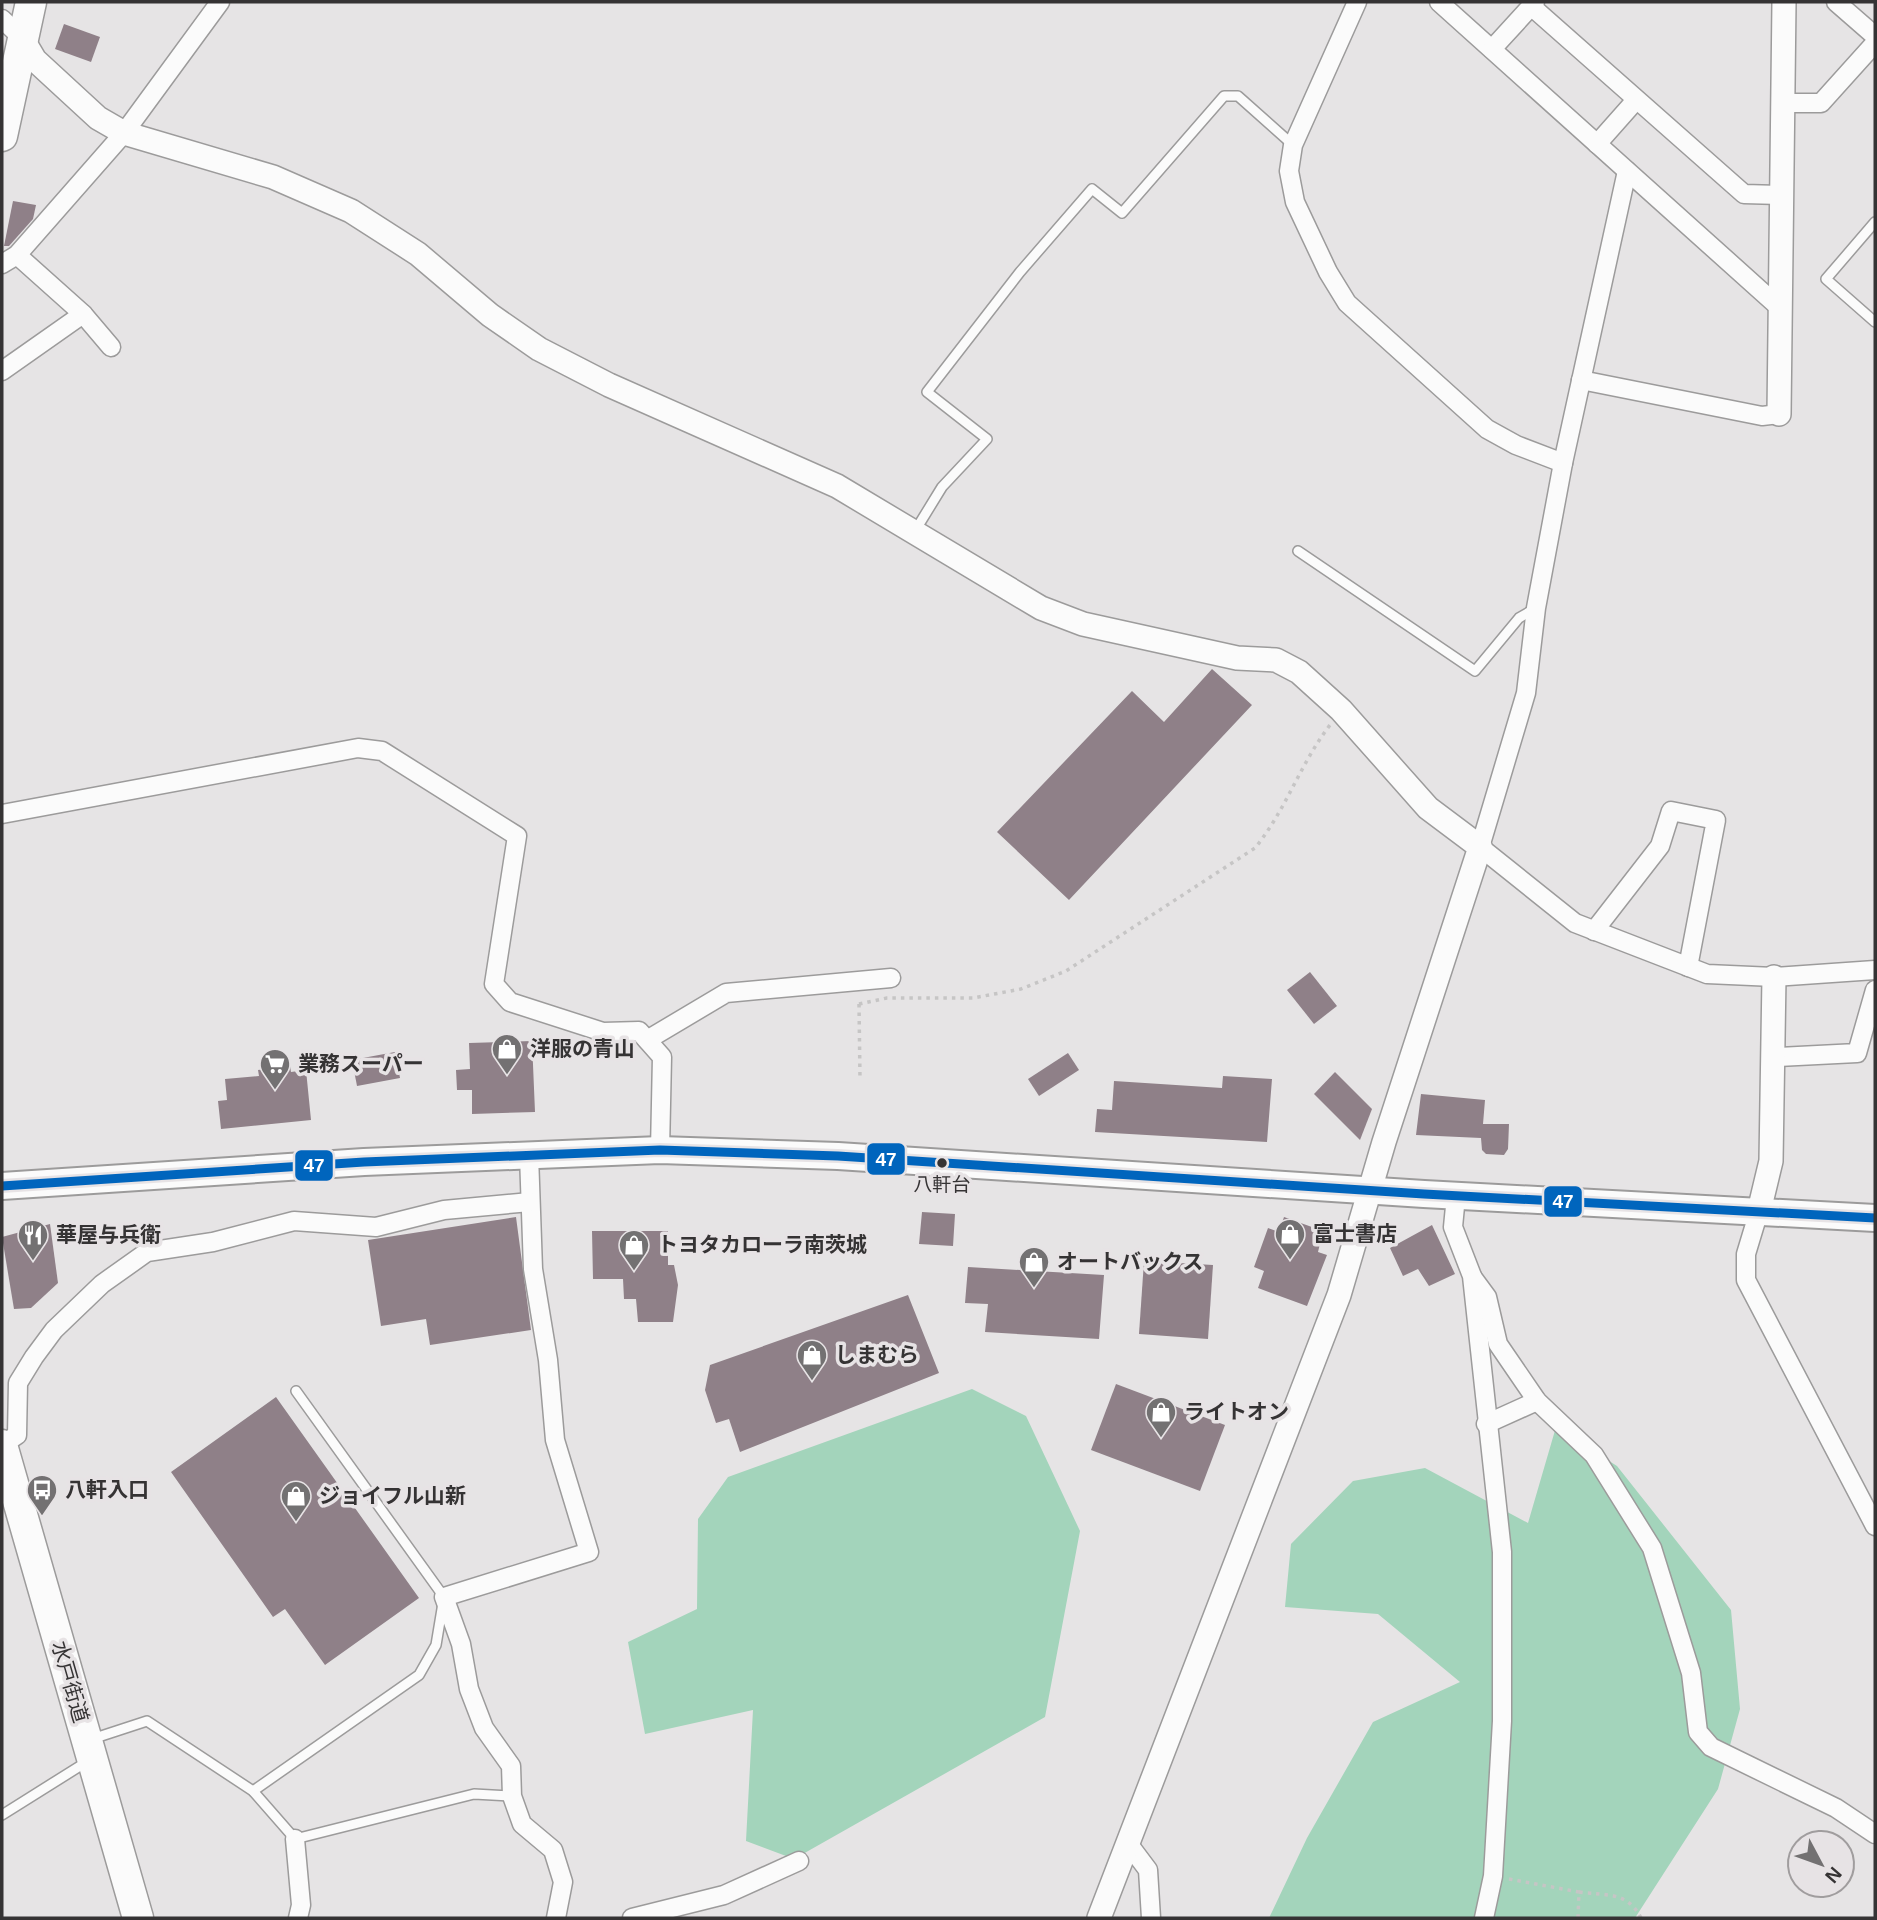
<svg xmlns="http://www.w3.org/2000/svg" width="1877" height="1920" viewBox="0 0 1877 1920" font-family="Arial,'Noto Sans JP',sans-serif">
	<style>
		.forest { fill: #a3d4bb }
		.building { fill: #8f8088 }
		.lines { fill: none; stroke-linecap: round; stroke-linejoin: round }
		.lane-casing { stroke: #9c9b9b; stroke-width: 12 }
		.street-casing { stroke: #9c9b9b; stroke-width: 21 }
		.secondary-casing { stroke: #9c9b9b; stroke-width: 26 }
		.primary-casing { stroke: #9c9b9b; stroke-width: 30 }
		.highway-casing { stroke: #9c9b9b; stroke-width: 33 }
		.path { stroke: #c6c5c5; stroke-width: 3.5; stroke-dasharray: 3.5 5; stroke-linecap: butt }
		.lane { stroke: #fbfbfb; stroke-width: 9 }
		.street { stroke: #fbfbfb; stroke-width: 18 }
		.secondary { stroke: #fbfbfb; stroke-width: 23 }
		.primary { stroke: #fbfbfb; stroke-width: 26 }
		.highway { stroke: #fbfbfb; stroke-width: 30 }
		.bus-1-casing { stroke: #e7e3e5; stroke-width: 14 }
		.bus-1 { stroke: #0065bd; stroke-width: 9 }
		.bus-dot { fill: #353334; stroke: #e7e3e5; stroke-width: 2.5 }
		.labels { text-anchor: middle; stroke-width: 7; stroke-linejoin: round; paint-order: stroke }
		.bus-label { font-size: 19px; fill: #353334; stroke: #e7e3e5 }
		.poi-label { font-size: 21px; font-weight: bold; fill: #353334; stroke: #e7e3e5; text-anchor: start }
		.street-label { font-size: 21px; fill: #353334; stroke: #e7e3e5 }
		.line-badge { stroke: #e7e3e5; stroke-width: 2.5 }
		.badge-label { font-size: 19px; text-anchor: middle; font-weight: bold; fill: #fff }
	</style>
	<rect width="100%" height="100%" fill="#e6e4e5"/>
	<g class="forest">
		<polygon points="972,1389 1026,1416 1080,1531 1045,1717 794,1859 746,1841 753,1710 645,1734 628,1642 697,1609 698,1519 728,1477"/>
		<polygon points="1556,1427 1617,1466 1731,1610 1740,1709 1718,1789 1635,1918 1269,1918 1307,1838 1373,1722 1460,1682 1378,1614 1285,1607 1291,1544 1353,1481 1425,1468 1528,1523"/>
	</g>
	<g class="building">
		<polygon points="64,24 100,37 91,62 55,49"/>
		<polygon points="13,201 36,205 33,219 9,246 4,246"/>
		<polygon points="1212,669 1252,705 1069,900 997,832 1132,691 1164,722"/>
		<polygon points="1310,972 1337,1006 1314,1024 1287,990"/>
		<polygon points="532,1041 535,1112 472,1114 472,1090 457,1090 456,1070 470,1069 469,1043"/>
		<polygon points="395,1052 400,1078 357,1086 352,1060"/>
		<polygon points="1068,1053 1079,1070 1039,1096 1028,1079"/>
		<polygon points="290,1066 291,1072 306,1070 311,1120 221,1129 218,1101 227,1100 225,1079 259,1076 258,1070"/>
		<polygon points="1335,1072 1372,1109 1360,1140 1314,1094"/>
		<polygon points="1223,1076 1272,1079 1267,1142 1095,1132 1097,1109 1112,1110 1114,1081 1222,1088"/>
		<polygon points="1421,1094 1485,1100 1483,1124 1509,1124 1508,1149 1504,1155 1486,1154 1482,1150 1481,1138 1416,1135"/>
		<polygon points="922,1212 955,1214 953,1246 919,1244"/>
		<polygon points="516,1217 531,1330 430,1345 426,1319 381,1326 368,1240"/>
		<polygon points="1284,1217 1323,1231 1318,1252 1327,1255 1307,1306 1258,1288 1264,1271 1254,1267 1268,1228 1279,1232"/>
		<polygon points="50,1224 58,1283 31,1308 14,1309 2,1237"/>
		<polygon points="1432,1225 1455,1274 1429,1286 1418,1269 1403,1276 1390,1248"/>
		<polygon points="592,1231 668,1231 668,1265 674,1265 678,1285 673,1322 638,1322 636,1299 624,1299 623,1279 593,1279"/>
		<polygon points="1144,1261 1213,1265 1208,1339 1139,1334"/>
		<polygon points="968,1267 1104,1275 1099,1339 985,1332 988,1304 965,1303"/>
		<polygon points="908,1295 939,1373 740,1452 729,1419 716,1423 705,1390 710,1365"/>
		<polygon points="1116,1384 1225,1425 1200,1491 1091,1450"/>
		<polygon points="276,1397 419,1598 325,1665 285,1609 273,1617 171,1472"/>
	</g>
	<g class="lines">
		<g class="lane-casing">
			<g id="lane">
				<polyline points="1875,222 1826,279 1875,322"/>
				<polyline points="915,531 942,487 987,439 927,392 1020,272 1092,189 1122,213 1224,96 1238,96 1293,145"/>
				<polyline points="1298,551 1475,671 1519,618 1536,608"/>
				<polyline points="92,1739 147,1721 253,1791 295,1839 474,1794 512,1796"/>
				<polyline points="253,1791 419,1675 436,1645 444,1597 296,1391"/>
				<polyline points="2,1815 88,1761"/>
			</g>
		</g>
		<g class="street-casing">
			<g id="street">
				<polyline points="1357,2 1293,145 1289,171 1295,202 1328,272 1347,303 1487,429 1516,445 1563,463"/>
				<polyline points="1439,2 1780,308"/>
				<polyline points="1836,2 1875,36"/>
				<polyline points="1531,6 1744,194 1781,195"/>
				<polyline points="2,19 22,38"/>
				<polyline points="1492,49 1535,2"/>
				<polyline points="1783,103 1821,103 1875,43"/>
				<polyline points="1597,144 1636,100"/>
				<polyline points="1627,171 1563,463 1536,608 1526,693 1480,847 1575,923 1707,974 1774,977 1875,970"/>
				<polyline points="17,255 83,314 111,347"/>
				<polyline points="2,264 17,255 124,133 220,2"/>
				<polyline points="2,371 83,314"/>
				<polyline points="1581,380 1762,416 1779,414"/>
				<polyline points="2,814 358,748 382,751 517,836 494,984 510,1002 603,1032 639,1031 662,1057 660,1150"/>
				<polyline points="1594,931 1660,846 1671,811 1716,820 1688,967"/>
				<polyline points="647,1040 726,993 891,978"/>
				<polyline points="1778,1057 1857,1053 1875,990"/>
				<polyline points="529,1155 533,1269 548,1360 555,1440 589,1552 444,1597 461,1644 469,1689 484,1728 511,1766 512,1796 522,1824 553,1850 563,1882 556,1918"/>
				<polyline points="1456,1196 1453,1227 1472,1276 1502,1552 1502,1721 1493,1876 1484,1918"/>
				<polyline points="1759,1211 1746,1254 1746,1280 1875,1526"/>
				<polyline points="1473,1278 1487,1297 1498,1344 1537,1401 1594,1455 1652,1548 1691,1673 1698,1732 1711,1747 1836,1808 1875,1834"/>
				<polyline points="1486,1424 1537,1401"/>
				<polyline points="2,1445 17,1435 18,1383 34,1357 54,1330 102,1284 147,1252 213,1242 294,1221 376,1227 444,1210 530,1202"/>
				<polyline points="295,1839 301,1905 298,1918"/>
				<polyline points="1127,1842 1148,1870 1151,1918"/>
				<polyline points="632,1918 724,1895 799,1861"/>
			</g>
		</g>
		<g class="secondary-casing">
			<g id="secondary">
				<polyline points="22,38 35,60 98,118 124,133 273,177 351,211 418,254 490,315 539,349 609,385 837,486 1041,608 1083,624 1237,658 1276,660 1299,672 1341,710 1428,808 1480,847 1384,1142 1339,1295 1099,1918"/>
				<polyline points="1779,414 1784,2"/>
				<polyline points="1759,1211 1771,1161 1774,977"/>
			</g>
		</g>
		<g class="primary-casing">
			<polyline id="primary" points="2,1186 364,1162 660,1150 838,1156 1424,1194 1875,1218"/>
		</g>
		<g class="highway-casing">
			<g id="highway">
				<polyline points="2,136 31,2"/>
				<polyline points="2,1445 138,1918"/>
			</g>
		</g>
		<g class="path">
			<path d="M 859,1004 L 887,998 L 973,998 L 1021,989 L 1066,971 L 1255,848 C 1286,810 1300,764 1330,725"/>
			<polyline points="859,1004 860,1079"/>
			<polyline points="1509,1879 1579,1892 1578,1918"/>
			<path d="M 1579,1892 C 1607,1896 1627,1891 1641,1918"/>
		</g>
		<use href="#lane" class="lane"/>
		<use href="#street" class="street"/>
		<use href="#secondary" class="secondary"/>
		<use href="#primary" class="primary"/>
		<use href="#highway" class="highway"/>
		<g class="bus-1-casing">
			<polyline id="bus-1" points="2,1186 364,1162 660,1150 838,1156 1424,1194 1875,1218"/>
		</g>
		<use href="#bus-1" class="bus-1"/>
	</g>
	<defs>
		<g id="shop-pin" transform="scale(1.575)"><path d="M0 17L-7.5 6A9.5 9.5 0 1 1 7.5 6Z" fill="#737172" stroke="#e7e3e5"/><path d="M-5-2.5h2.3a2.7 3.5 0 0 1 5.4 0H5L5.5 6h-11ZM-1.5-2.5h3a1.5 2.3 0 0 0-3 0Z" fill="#fff"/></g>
		<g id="supermarket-pin" transform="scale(1.575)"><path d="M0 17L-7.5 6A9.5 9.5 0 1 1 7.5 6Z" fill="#737172" stroke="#e7e3e5"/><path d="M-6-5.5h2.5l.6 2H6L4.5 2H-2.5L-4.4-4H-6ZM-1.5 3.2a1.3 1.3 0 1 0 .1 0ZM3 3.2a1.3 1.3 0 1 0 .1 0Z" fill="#fff"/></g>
		<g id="restaurant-pin" transform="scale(1.575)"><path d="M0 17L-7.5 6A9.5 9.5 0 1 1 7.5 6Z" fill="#737172" stroke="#e7e3e5"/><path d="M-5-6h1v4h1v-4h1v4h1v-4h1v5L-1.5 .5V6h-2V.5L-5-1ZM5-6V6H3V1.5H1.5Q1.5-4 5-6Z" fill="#fff"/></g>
		<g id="bus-pin" transform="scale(1.575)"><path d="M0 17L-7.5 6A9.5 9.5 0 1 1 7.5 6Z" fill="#737172" stroke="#e7e3e5"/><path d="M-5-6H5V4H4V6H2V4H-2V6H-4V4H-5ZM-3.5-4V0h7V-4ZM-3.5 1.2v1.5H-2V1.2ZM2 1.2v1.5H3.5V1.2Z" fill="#fff"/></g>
	</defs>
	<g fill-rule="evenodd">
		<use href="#shop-pin" x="507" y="1049"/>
		<use href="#supermarket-pin" x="275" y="1064"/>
		<use href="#shop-pin" x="1290" y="1234"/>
		<use href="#restaurant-pin" x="33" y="1235"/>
		<use href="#shop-pin" x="634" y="1245"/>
		<use href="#shop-pin" x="1034" y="1262"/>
		<use href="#shop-pin" x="812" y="1355"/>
		<use href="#shop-pin" x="1161" y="1412"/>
		<use href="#bus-pin" x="42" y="1490"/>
		<use href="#shop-pin" x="296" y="1496"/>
	</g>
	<circle class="bus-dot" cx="942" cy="1163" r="6"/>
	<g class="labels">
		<g class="bus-label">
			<text x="942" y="1191">八軒台</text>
		</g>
		<g class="poi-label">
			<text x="530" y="1056">洋服の青山</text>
			<text x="298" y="1071">業務スーパー</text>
			<text x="1313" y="1241">富士書店</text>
			<text x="56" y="1242">華屋与兵衛</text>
			<text x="657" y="1252">トヨタカローラ南茨城</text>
			<text x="1057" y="1269">オートバックス</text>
			<text x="835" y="1362">しまむら</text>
			<text x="1184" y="1419">ライトオン</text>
			<text x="65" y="1497">八軒入口</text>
			<text x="319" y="1503">ジョイフル山新</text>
		</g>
		<g class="street-label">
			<text transform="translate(70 1682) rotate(74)" y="7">水戸街道</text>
		</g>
	</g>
	<g class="line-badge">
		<rect x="866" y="1142" width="40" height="34" rx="7" fill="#0065bd"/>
		<rect x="294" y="1149" width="40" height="33" rx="7" fill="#0065bd"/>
		<rect x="1543" y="1185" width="40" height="33" rx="7" fill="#0065bd"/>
	</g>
	<g class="badge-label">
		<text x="886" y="1166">47</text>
		<text x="314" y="1172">47</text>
		<text x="1563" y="1208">47</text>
	</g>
	<rect width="1877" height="1920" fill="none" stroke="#353334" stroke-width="7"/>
	<g transform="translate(1821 1864) rotate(131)"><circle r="33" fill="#e7e3e5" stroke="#a09d9e" stroke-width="2"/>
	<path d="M0-5L12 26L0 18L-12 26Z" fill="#737172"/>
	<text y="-10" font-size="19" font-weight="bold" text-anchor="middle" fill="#353334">N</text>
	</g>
</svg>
